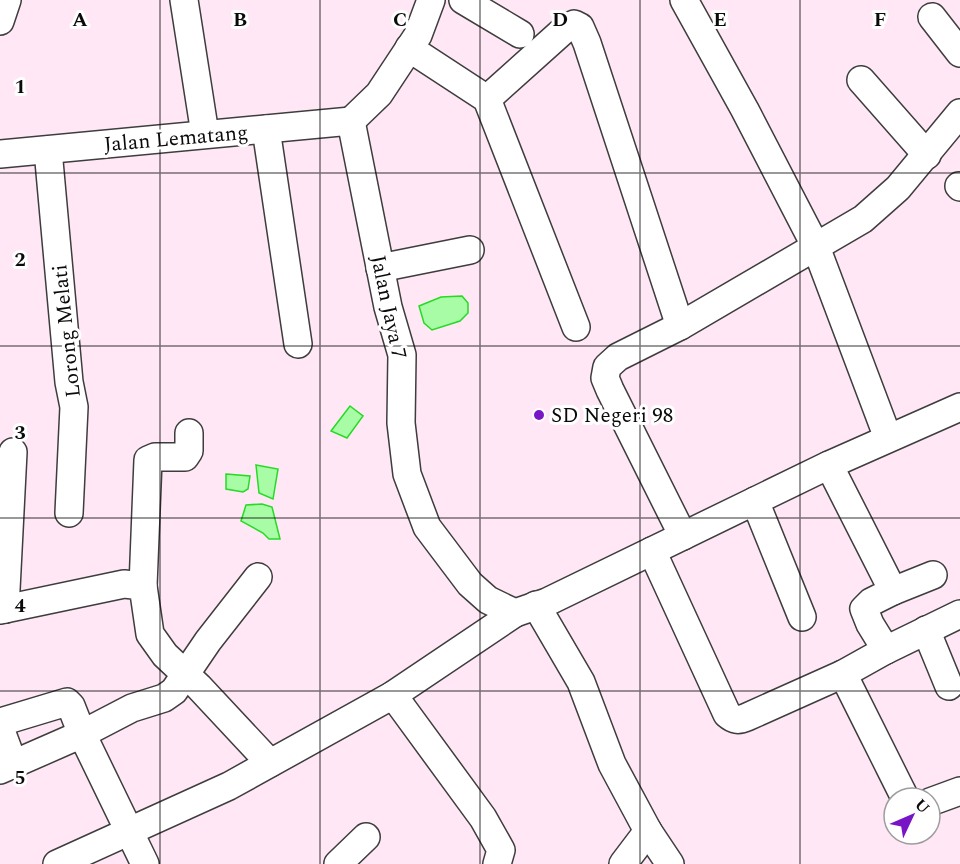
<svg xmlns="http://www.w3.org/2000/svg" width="960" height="864" viewBox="0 0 960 864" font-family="Spectral,serif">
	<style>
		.water { fill: #a8fca6; stroke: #26da26; stroke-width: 1.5 }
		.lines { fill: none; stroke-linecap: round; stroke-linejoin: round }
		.minor-casing { stroke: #3d3d3d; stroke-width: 30 }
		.minor { stroke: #fff; stroke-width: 27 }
		.grid { fill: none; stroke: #0a0a0a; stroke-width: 1.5; stroke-opacity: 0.55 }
		.poi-dot { fill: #7816c6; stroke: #fff; stroke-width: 2 }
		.labels { text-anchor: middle; stroke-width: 6; stroke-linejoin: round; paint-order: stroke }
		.street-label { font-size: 21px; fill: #0a0a0a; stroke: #fff }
		.poi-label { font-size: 21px; fill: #0a0a0a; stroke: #fff; text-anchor: start }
		.grid-label { font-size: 20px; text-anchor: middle; font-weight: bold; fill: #0a0a0a; stroke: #fff; stroke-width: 6; stroke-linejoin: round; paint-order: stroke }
	</style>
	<rect width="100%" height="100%" fill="#ffe7f5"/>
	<g class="water">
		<polygon points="462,296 468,303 468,313 460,321 432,330 424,323 419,306 441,297"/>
		<polygon points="350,406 363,416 347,438 331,431"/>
		<polygon points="256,465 278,469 273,499 259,493"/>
		<polygon points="226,474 250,476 248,489 243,492 226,489"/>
		<polygon points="262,504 272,507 280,539 269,539 263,533 241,521 246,505"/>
	</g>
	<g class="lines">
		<g class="minor-casing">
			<g id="minor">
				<polyline points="184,0 205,134"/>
				<polyline points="463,0 520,34"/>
				<polyline points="684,0 745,110 816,247 888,438"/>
				<polyline points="932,17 960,53"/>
				<polyline points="0,21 7,0"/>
				<polyline points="409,48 487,99 576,327"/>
				<polyline points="861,80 927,155"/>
				<polyline points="487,99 565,29 574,24 580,27 587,43 680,326"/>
				<polyline points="351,121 388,307 402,355 401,423 407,474 427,527 470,584 488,600 515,613 547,602 829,465 960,407"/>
				<polyline points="351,121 379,94 418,35 431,0"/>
				<polyline points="266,129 298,344"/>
				<polyline points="48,150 69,382 74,407 69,513"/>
				<polyline points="0,154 351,121"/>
				<polyline points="959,186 960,187"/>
				<polyline points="380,268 470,250"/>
				<polyline points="755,501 802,617"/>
				<polyline points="683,536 610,390 605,378 607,367 618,357 680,326 863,219 898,188 960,113"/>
				<path d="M 652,551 L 727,714 C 734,720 738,721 747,717 L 843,674 L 886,650 L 870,624 L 864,609 L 871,602 L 893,591 L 829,465"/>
				<polyline points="143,586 148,460 155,457 185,457 189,451 189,433"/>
				<polyline points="893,591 933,575"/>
				<polyline points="536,605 581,682 612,764 648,831 670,864"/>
				<polyline points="5,609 13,452"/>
				<polyline points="0,610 124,584 143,586 150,634 165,655 199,687 270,763"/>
				<polyline points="926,630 949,686"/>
				<polyline points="886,650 960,614"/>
				<polyline points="843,674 905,798"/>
				<polyline points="393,695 483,818 501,850 497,864"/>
				<polyline points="13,763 0,728 4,721 67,702 71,706 82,734 132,708 164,698 174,691 208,641 258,577"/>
				<polyline points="0,770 82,734 145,864"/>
				<polyline points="930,802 960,791"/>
				<polyline points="57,864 229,786 393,695 515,613"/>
				<polyline points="338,864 366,837"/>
				<polyline points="623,864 648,831"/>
			</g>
		</g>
		<use href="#minor" class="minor"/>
	</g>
	<path class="grid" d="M 160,0 L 160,864M 320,0 L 320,864M 480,0 L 480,864M 640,0 L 640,864M 800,0 L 800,864M 0,173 L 960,173M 0,346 L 960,346M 0,518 L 960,518M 0,691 L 960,691"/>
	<circle class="poi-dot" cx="539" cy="415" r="6"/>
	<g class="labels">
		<g class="street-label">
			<text transform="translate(176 138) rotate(-5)" y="7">Jalan Lematang</text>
			<text transform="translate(389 307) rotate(78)" y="7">Jalan Jaya 7</text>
			<text transform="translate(66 331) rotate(-96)" y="7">Lorong Melati</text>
		</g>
		<g class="poi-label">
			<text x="551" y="422">SD Negeri 98</text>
		</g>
	</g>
	<g class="grid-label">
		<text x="80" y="26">A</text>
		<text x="240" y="26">B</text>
		<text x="400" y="26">C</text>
		<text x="560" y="26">D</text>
		<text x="720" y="26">E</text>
		<text x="880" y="26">F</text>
		<text x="20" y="93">1</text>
		<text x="20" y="266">2</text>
		<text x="20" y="439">3</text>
		<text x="20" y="612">4</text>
		<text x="20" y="784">5</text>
	</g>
	<g transform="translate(912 816) rotate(46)"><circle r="28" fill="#ffffff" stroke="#9d9d9d" stroke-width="1.5"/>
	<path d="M0-4.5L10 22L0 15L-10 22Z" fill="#7816c6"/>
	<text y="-9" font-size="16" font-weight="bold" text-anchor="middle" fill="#0a0a0a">U</text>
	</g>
</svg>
